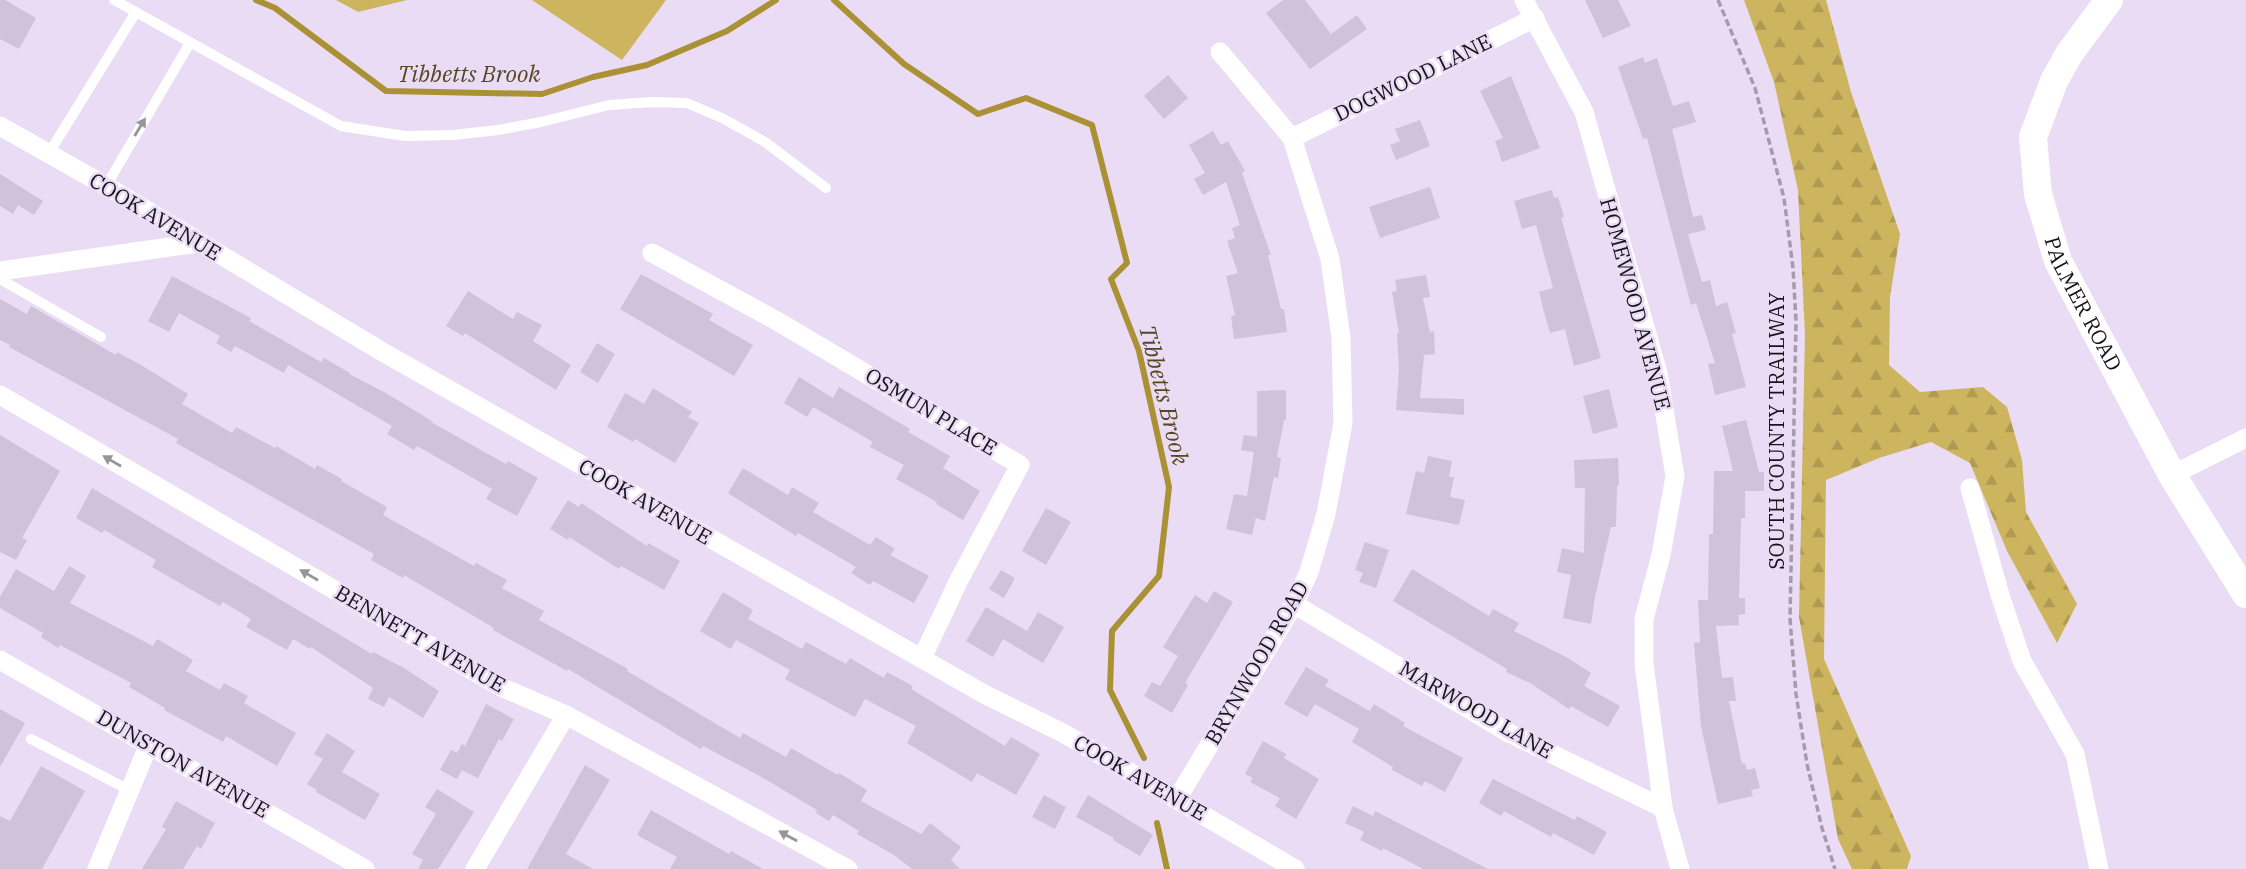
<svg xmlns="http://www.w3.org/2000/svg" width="2246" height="869" viewBox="0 0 2246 869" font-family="'IBM Plex Serif',serif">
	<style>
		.forest { fill: url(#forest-firs) }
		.pitch { fill: #cdb45e }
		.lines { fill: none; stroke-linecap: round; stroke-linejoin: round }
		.stream { stroke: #ab9135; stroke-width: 6 }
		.building { fill: #cfc2d9 }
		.path { stroke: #a69bae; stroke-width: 3.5; stroke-dasharray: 7 3.5; stroke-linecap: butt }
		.lane { stroke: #fff; stroke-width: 10 }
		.street { stroke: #fff; stroke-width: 19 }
		.secondary { stroke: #fff; stroke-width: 28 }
		.oneway { fill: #979598 }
		.labels { text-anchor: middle; stroke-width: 5; stroke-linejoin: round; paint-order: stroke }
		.street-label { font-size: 21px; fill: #18131b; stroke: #eadcf4 }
		.water-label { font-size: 23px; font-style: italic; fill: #534822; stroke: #eadcf4 }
	</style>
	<defs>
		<pattern id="forest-firs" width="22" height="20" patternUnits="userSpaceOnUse" patternTransform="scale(1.75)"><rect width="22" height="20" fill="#cdb45e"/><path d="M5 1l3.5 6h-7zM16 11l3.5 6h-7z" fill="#af9a51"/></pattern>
	</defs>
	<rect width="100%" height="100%" fill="#eadcf4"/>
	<polygon class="forest" points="1744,0 1826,0 1851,92 1900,234 1890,297 1889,365 1920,392 1983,387 2007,407 2022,460 2026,512 2077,604 2057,643 2007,551 1970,463 1931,442 1879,458 1826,480 1824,659 1911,856 1907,869 1852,869 1838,839 1799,617 1805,335 1798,190 1774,82"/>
	<g class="pitch">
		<polygon points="336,0 407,0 358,12"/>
		<polygon points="532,0 666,0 622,60"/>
	</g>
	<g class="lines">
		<g class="stream">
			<polyline points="256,0 275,8 386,91 542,94 593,77 647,65 727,31 776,0"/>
			<polyline points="834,0 904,64 978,114 1026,98 1092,125 1127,263 1111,279 1139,351 1169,487 1159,576 1112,631 1110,690 1144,758"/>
			<polyline points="1157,823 1167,869"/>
		</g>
	</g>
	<g class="building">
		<polygon points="0,0 5,0 36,18 19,49 0,39"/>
		<polygon points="1283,0 1305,0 1331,34 1357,15 1367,29 1310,69 1266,13"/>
		<polygon points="1585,0 1618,0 1631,26 1603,38"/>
		<polygon points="1643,57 1645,63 1657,58 1673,106 1689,101 1696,122 1672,129 1693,217 1702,215 1706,230 1688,234 1702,282 1710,280 1716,306 1727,302 1736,333 1732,334 1746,387 1715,395 1708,364 1715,363 1696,303 1691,305 1647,138 1643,139 1618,67"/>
		<polygon points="1168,75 1188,98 1164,119 1144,96"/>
		<polygon points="1511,76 1540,148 1502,162 1495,141 1503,138 1480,91"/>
		<polygon points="1420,120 1430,146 1396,160 1390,145 1400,141 1395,129"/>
		<polygon points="1213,131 1221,145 1228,141 1245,171 1242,173 1271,255 1268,255 1281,309 1284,309 1287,332 1234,339 1231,316 1235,315 1226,276 1238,273 1227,241 1235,238 1232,228 1240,225 1226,182 1203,195 1194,179 1205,173 1189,145"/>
		<polygon points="0,174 43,201 34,215 18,205 13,214 0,206"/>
		<polygon points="1430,187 1440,218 1380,238 1369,207"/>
		<polygon points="1552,190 1554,198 1558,197 1564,217 1561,218 1601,358 1574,366 1565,329 1550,333 1544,312 1539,292 1553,288 1536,225 1522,229 1514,201"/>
		<polygon points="641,274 713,314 709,320 753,345 734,376 620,309"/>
		<polygon points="1426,275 1430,297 1423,298 1430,332 1434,331 1435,354 1424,355 1420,398 1464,399 1464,415 1396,410 1399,370 1397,333 1399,333 1392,292 1397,291 1395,280"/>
		<polygon points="172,276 251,318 249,321 321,362 324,358 350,373 349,374 384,392 432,421 431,422 506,464 508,461 538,478 517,516 486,499 492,489 417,446 414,450 387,434 392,426 288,365 284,373 235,346 231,352 216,343 220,336 179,313 169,332 148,321"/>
		<polygon points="468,291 513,319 517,312 542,325 533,341 571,365 556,390 465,333 463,336 446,326"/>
		<polygon points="0,299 27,314 31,306 116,355 117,352 141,365 188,394 182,404 232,433 236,427 275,448 276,446 315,469 317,465 342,479 341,481 387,507 383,515 474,566 476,563 507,580 502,588 544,611 539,620 628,669 627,671 740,738 743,733 786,757 791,748 838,775 839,773 867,790 861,801 921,834 930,823 961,847 951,860 960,869 912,869 894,855 857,834 859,831 833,815 829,821 816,813 817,810 758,775 703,746 701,749 568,669 567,671 493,630 494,628 404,575 403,578 371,560 374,554 176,443 178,439 9,347 10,345 0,340"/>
		<polygon points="597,343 615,354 598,383 580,372"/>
		<polygon points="799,377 833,398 839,387 910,429 908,432 950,456 943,468 980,491 963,520 936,504 937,502 896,479 904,465 870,447 873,442 813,407 807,417 784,403"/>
		<polygon points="653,388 692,412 688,417 699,423 675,463 635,439 633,442 607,427 625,393 644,404"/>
		<polygon points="1609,389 1618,427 1593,434 1583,396"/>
		<polygon points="1286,390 1286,420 1284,420 1277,457 1281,458 1278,478 1274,477 1265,521 1256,518 1252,535 1226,529 1234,494 1247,496 1254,452 1241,450 1244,435 1257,437 1257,391"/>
		<polygon points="1746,420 1759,472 1764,472 1764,491 1745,491 1745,518 1741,518 1739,598 1745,598 1745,614 1738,615 1739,625 1716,626 1722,678 1733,677 1736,701 1729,701 1742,764 1745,763 1747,770 1755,768 1760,788 1751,790 1753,796 1718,804 1701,726 1694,643 1700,642 1698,600 1708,600 1709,534 1713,534 1714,471 1733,471 1722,426"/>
		<polygon points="0,435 60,471 22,538 27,540 16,560 0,552"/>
		<polygon points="1428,456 1452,461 1449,477 1454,477 1450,497 1465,500 1459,525 1406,514 1416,471 1424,473"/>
		<polygon points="1618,458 1619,486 1617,486 1616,527 1611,527 1595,597 1591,624 1563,618 1571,575 1557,572 1562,548 1584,553 1585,488 1575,488 1574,460"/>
		<polygon points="743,468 788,495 792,487 819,503 813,512 870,545 876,537 895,549 890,555 929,576 914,603 873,581 870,585 851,573 856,567 798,533 796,536 728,493"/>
		<polygon points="92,488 372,654 373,652 404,668 439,691 423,718 389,697 384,707 368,699 373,688 311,647 310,649 293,639 287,650 246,627 251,619 223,602 220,606 152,567 156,560 104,530 102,533 76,518"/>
		<polygon points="568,500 579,507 581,503 647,546 648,543 680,561 664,590 621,566 619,569 569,537 568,540 550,529"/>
		<polygon points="1046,508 1071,522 1046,565 1022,551"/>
		<polygon points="1365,542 1389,550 1376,588 1359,582 1363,573 1355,570"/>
		<polygon points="69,566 86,576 70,603 153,646 157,639 193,660 186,671 220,690 224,683 248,696 244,703 296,733 277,766 226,736 223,742 164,710 165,708 129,687 131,683 60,645 58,648 41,637 43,633 0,608 0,597 16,569 54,591"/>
		<polygon points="1412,569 1489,616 1493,609 1519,623 1514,631 1568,658 1591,673 1584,686 1620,706 1608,727 1571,706 1569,709 1530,683 1506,672 1507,669 1393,601"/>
		<polygon points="1001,570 1015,578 1004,598 989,589"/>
		<polygon points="1214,591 1233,602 1185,683 1188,685 1172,713 1144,696 1152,682 1160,686 1178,656 1163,647 1195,595 1207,603"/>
		<polygon points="723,592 753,610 748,619 802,649 806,642 846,664 850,658 884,678 887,672 913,686 911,689 1005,746 1011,737 1040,754 1016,795 977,773 972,782 907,743 916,726 865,699 855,717 785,679 790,670 736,640 731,649 700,631"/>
		<polygon points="986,607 1027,631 1038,612 1064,627 1043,663 1003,639 993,657 966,641"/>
		<polygon points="1306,667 1329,680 1325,686 1370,711 1374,704 1405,723 1403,726 1463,758 1445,792 1425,781 1422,786 1392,770 1393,767 1352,742 1359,729 1315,704 1307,717 1284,704"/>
		<polygon points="486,704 514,719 502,741 499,739 478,778 462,770 457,779 440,770 451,750 457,753 462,744 465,746"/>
		<polygon points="0,709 25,723 0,767"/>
		<polygon points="327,733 355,751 342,772 380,794 365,820 316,792 317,790 307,784 323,759 314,754"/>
		<polygon points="1263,741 1286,754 1284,758 1319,779 1296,819 1275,806 1280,798 1250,782 1253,778 1245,774"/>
		<polygon points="585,765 610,780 566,854 593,869 527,869"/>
		<polygon points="41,766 85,791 42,869 0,869 0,816 10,821"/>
		<polygon points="1493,779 1575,820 1577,816 1607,832 1594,855 1553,833 1551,837 1504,811 1501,816 1479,803"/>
		<polygon points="437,789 474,812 438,869 418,869 423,860 412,854 436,814 425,807"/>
		<polygon points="1044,795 1066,807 1055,829 1032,817"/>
		<polygon points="1088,795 1153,835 1140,856 1113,840 1114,838 1076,817"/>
		<polygon points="176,801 215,823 201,849 197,846 183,869 142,869 166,829 162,827"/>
		<polygon points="1353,806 1373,816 1375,811 1488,869 1423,869 1383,848 1382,851 1360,840 1364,832 1345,823"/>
		<polygon points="651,810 729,854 731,851 763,869 670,869 677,857 637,835"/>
	</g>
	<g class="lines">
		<polyline class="path" points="1718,0 1755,88 1784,198 1793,268 1796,321 1790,619 1796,694 1807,764 1822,828 1835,869"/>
		<g class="lane">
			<polyline points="114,0 341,126 405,136 453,135 498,130 541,122 609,105 653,102 687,103 722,118 765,142 826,188"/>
			<polyline points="49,153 136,12"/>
			<polyline points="106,186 190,43"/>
			<polyline points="0,279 101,337"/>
			<polyline points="31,739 129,790"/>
		</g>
		<g class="street">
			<polyline points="1524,0 1584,112 1658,373 1675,476 1661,555 1644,619 1644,664 1663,808 1680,869"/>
			<polyline points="0,126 106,186 381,351 984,694 1063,733 1295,869"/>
			<polyline points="1292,138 1535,18"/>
			<polyline points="652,253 777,321 1020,465 959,580 922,658"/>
			<polyline points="0,271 198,243"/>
			<polyline points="0,395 501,687 566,715 848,869"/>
			<polyline points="2172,475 2246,438"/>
			<polyline points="1970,488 2000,595 2022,661 2075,754 2099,869"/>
			<polyline points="1294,604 1509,733 1663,808"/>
			<polyline points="0,660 365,869"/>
			<polyline points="1177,799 1294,604 1309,572 1326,514 1343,423 1341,338 1330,259 1292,138 1220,52"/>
			<polyline points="97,869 149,744"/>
			<polyline points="475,869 566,715"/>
		</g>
		<path class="secondary" id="s1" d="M 2109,0 L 2069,54 L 2054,81 L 2033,137 L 2038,194 L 2058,261 L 2172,475 L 2246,594"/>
	</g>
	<defs><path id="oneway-solid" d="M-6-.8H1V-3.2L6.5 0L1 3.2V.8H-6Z" transform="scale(1.75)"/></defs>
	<g class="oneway">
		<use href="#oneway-solid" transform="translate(140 127) rotate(-59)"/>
		<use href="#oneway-solid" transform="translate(112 461) rotate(-150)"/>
		<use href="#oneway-solid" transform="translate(309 575) rotate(-150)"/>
		<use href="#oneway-solid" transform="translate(788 836) rotate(-151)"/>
	</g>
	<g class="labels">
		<g class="street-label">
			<text transform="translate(1413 78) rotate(-26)" y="7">DOGWOOD LANE</text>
			<text transform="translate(155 217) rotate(31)" y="7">COOK AVENUE</text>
			<text dy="7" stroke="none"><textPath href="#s1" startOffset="334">PALMER ROAD</textPath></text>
			<text transform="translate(1635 304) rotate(75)" y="7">HOMEWOOD AVENUE</text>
			<text transform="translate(931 412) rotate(31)" y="7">OSMUN PLACE</text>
			<text transform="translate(1777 431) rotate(-90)" y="7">SOUTH COUNTY TRAILWAY</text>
			<text transform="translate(645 502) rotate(30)" y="7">COOK AVENUE</text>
			<text transform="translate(420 639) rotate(30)" y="7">BENNETT AVENUE</text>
			<text transform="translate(1257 663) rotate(-60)" y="7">BRYNWOOD ROAD</text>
			<text transform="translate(1476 710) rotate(30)" y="7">MARWOOD LANE</text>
			<text transform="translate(183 764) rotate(30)" y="7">DUNSTON AVENUE</text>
			<text transform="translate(1140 778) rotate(30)" y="7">COOK AVENUE</text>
		</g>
		<g class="water-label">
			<text x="469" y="82">Tibbetts Brook</text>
			<text transform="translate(1164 395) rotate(76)" y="8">Tibbetts Brook</text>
		</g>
	</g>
</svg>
